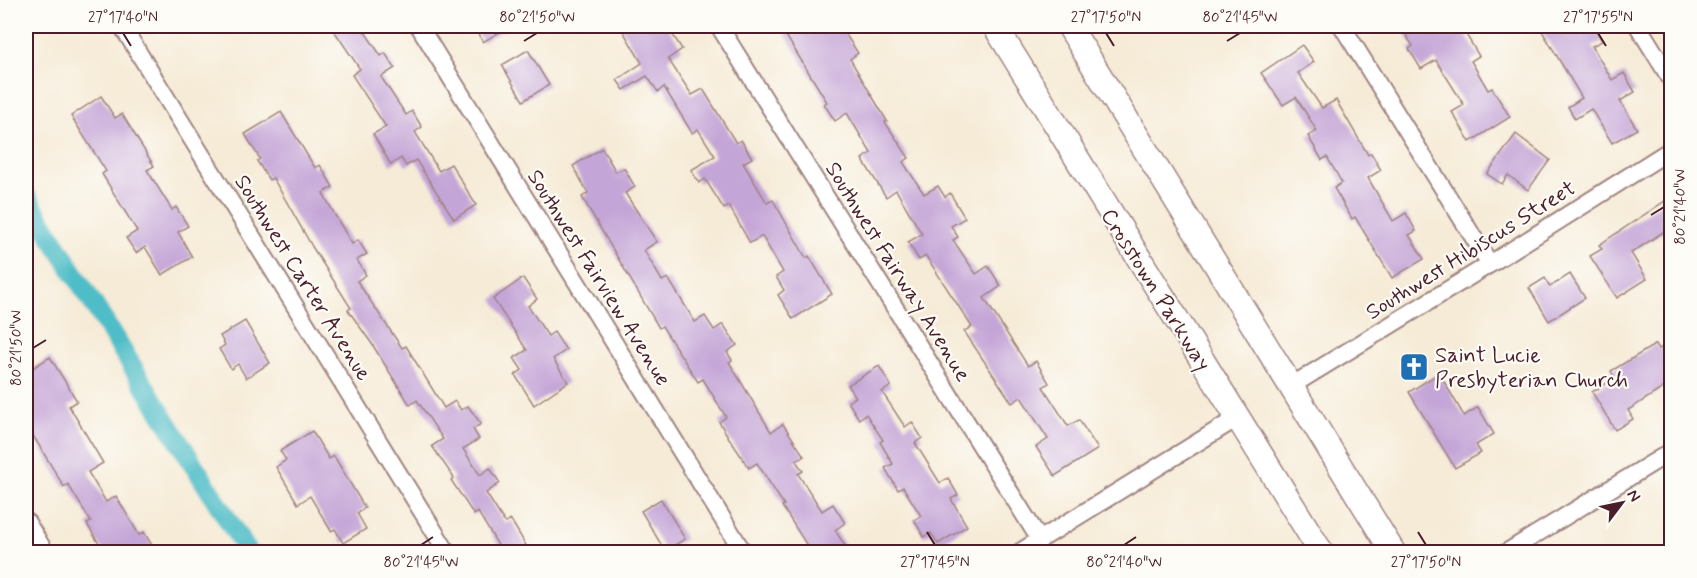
<svg xmlns="http://www.w3.org/2000/svg" width="1697" height="578" viewBox="0 0 1697 578" font-family="Mynerve,sans-serif">
	<style>
		.lines { fill: none; stroke-linecap: round; stroke-linejoin: round }
		.canal { stroke: #50bdc8; stroke-width: 20 }
		.building { fill: #c4a5d7 }
		.street-casing { stroke: #a08581; stroke-width: 20 }
		.secondary-casing { stroke: #a08581; stroke-width: 27 }
		.street { stroke: #fff; stroke-width: 16 }
		.secondary { stroke: #fff; stroke-width: 24 }
		.ticks { fill: none; stroke: #4a1f2b; stroke-width: 2 }
		.labels { text-anchor: middle; stroke-width: 4.5; stroke-linejoin: round; paint-order: stroke }
		.street-label { font-size: 22px; fill: #4a1f2b; stroke: #fdfcf7 }
		.poi-label { font-size: 22px; fill: #4a1f2b; stroke: #fdfcf7; text-anchor: start }
		.neatline { fill: none; stroke: #4a1f2b; stroke-width: 2 }
		.ticks-label { font-size: 15px; text-anchor: middle; fill: #4a1f2b }
	</style>
	<rect width="100%" height="100%" fill="#fdfcf7"/>
	<filter id="ink" filterUnits="userSpaceOnUse"><feTurbulence type="fractalNoise" baseFrequency=".0167" numOctaves="2"/><feDisplacementMap in="SourceGraphic" scale="12" xChannelSelector="R" yChannelSelector="G"/><feConvolveMatrix kernelMatrix="1 2 1 2 8 2 1 2 1" color-interpolation-filters="sRGB"/></filter>
	<filter id="wash" filterUnits="userSpaceOnUse"><feTurbulence type="fractalNoise" baseFrequency=".008" numOctaves="4" result="noise"/><feDisplacementMap in="SourceGraphic" scale="24" xChannelSelector="R" yChannelSelector="G"/><feGaussianBlur stdDeviation="1.35" result="paint"/><feColorMatrix in="noise" values="0 0 0 0 0 0 0 0 0 0 0 0 0 0 0 0 0 1.4 0 .05"/><feComposite in="paint" operator="in"/></filter>
	<g filter="url(#wash)">
		<rect width="100%" height="100%" fill="#f6ebd7"/>
		<g class="lines">
			<polyline class="canal" points="26,196 248,552"/>
		</g>
		<g id="blocks">
			<g class="building">
				<polygon points="331,26 361,26 381,56 385,53 395,68 381,77 406,115 412,111 422,127 415,132 439,171 451,164 476,205 454,219 416,160 406,166 401,158 391,165 373,134 386,127 352,75 360,69"/>
				<polygon points="473,26 510,26 483,42"/>
				<polygon points="620,26 667,26 682,49 668,59 692,95 703,89 736,143 741,140 752,158 743,163 767,203 773,200 806,258 809,256 832,294 793,319 778,295 784,290 776,277 783,272 762,236 750,243 729,206 724,209 705,179 699,183 691,170 715,156 698,129 692,133 664,87 658,92 647,76 624,90 617,80 642,63"/>
				<polygon points="780,26 840,26 858,53 850,59 887,121 885,122 909,158 903,162 924,194 938,186 945,197 950,193 965,218 951,226 958,237 953,240 976,274 988,266 1001,286 984,298 1028,366 1036,361 1049,383 1043,387 1068,426 1079,420 1098,449 1055,476 1036,447 1048,439 1021,397 1012,403 964,331 972,327 926,256 919,260 908,242 922,234 896,190 886,197 862,159 871,153 847,113 835,121 824,104 827,102"/>
				<polygon points="1400,26 1461,26 1479,56 1471,61 1488,90 1492,88 1510,117 1470,142 1452,112 1464,105 1436,60 1421,69 1409,49 1413,46"/>
				<polygon points="1539,26 1593,26 1602,41 1592,46 1612,80 1624,73 1635,92 1620,101 1637,129 1612,143 1591,109 1575,119 1568,107 1582,98"/>
				<polygon points="1302,45 1314,62 1298,73 1322,108 1336,100 1368,155 1371,153 1381,170 1368,178 1393,221 1406,213 1416,231 1409,235 1424,259 1392,278 1355,217 1352,219 1334,188 1342,183 1327,157 1322,160 1308,136 1317,131 1296,97 1283,105 1261,73"/>
				<polygon points="528,50 549,85 523,101 502,65"/>
				<polygon points="101,96 115,118 122,114 154,166 147,170 172,210 176,207 188,226 178,232 192,257 162,275 145,247 136,253 126,238 137,231 102,174 106,171 71,116"/>
				<polygon points="281,112 315,168 320,165 333,187 323,193 336,217 352,244 358,240 367,254 357,260 366,275 357,281 402,348 406,346 444,408 455,401 461,410 468,406 481,424 473,429 479,439 463,449 480,475 490,468 500,483 486,493 505,523 511,520 530,552 502,552 478,512 474,515 451,480 454,478 432,446 443,439 417,400 410,405 372,344 348,310 351,308 313,248 273,178 269,180 257,161 260,159 245,134"/>
				<polygon points="1516,134 1550,160 1528,190 1508,175 1502,184 1487,174"/>
				<polygon points="602,148 616,172 624,168 635,187 625,193 657,242 644,250 662,281 668,278 695,322 705,316 714,330 723,324 737,345 727,352 732,360 729,362 771,432 783,424 804,456 796,461 803,471 798,474 822,511 833,504 845,523 835,530 849,552 811,552 782,506 784,505 757,463 749,468 729,438 719,422 726,417 703,379 698,382 662,326 659,328 582,197 588,193 573,166"/>
				<polygon points="1671,197 1671,227 1631,253 1647,279 1617,298 1590,256 1602,249 1599,245"/>
				<polygon points="1570,274 1585,298 1549,321 1529,288 1545,278 1550,287"/>
				<polygon points="523,278 537,299 528,306 548,336 554,332 566,350 553,359 568,382 534,405 515,375 522,370 514,358 527,350 493,299"/>
				<polygon points="245,321 270,363 246,378 238,364 231,369 219,349 225,345 220,336"/>
				<polygon points="1671,342 1671,383 1628,410 1633,419 1615,430 1592,392 1615,378 1611,371 1656,344 1659,349"/>
				<polygon points="50,357 77,401 69,406 103,463 88,472 106,502 116,496 139,535 144,532 156,552 104,552 87,524 91,522 68,484 64,487 26,424 26,372"/>
				<polygon points="879,366 891,386 882,392 905,427 912,422 922,438 915,443 940,483 948,478 958,495 951,499 967,526 938,544 931,533 924,537 914,520 921,516 903,487 898,490 885,468 893,464 880,442 883,440 866,414 859,419 848,402 856,397 848,385"/>
				<polygon points="1439,373 1464,416 1478,407 1494,434 1476,445 1481,453 1455,468 1409,392"/>
				<polygon points="312,431 329,459 334,456 365,508 357,513 366,529 343,543 335,529 331,531 310,496 298,504 276,467 286,460 280,451"/>
				<polygon points="661,499 685,539 665,551 641,511"/>
			</g>
		</g>
	</g>
	<g filter="url(#ink)">
		<use href="#blocks" fill-opacity="0" stroke="#a08581" stroke-width="1.5"/>
		<g class="lines">
			<g class="street-casing">
				<g id="street">
					<polyline points="122,26 447,552"/>
					<polyline points="419,26 743,552"/>
					<polyline points="719,26 1040,540"/>
					<polyline points="1342,26 1490,264"/>
					<polyline points="1638,26 1672,81"/>
					<polyline points="1291,386 1490,264 1672,149"/>
					<polyline points="26,521 45,552"/>
					<polyline points="1020,552 1237,418"/>
					<polyline points="1507,552 1672,451"/>
				</g>
			</g>
			<g class="secondary-casing">
				<g id="secondary">
					<polyline points="995,26 1321,552"/>
					<polyline points="1069,26 1393,552"/>
				</g>
			</g>
			<use href="#street" class="street"/>
			<use href="#secondary" class="secondary"/>
		</g>
	</g>
	<path class="ticks" d="M 123,33 L 131,46M 1106,33 L 1114,46M 1598,33 L 1606,46M 524,41 L 537,33M 1227,41 L 1240,33M 1651,215 L 1664,207M 33,348 L 46,340M 927,532 L 935,545M 1418,532 L 1426,545M 421,545 L 433,537M 1124,545 L 1136,537"/>
	<defs>
		<g id="church-square" transform="scale(1.5)"><rect x="-9" y="-9" width="18" height="18" rx="4" fill="#1f6fb2" stroke="#fdfcf7"/><path d="M-1.2-6h2.4v3.5h3.3v2.4h-3.3V6h-2.4V-.1h-3.3v-2.4h3.3Z" fill="#fff"/></g>
	</defs>
	<g fill-rule="evenodd">
		<use href="#church-square" x="1414" y="367"/>
	</g>
	<g class="labels">
		<g class="street-label">
			<text transform="translate(1470 249) rotate(-32)" y="8">Southwest Hibiscus Street</text>
			<text transform="translate(899 271) rotate(58)" y="8">Southwest Fairway Avenue</text>
			<text transform="translate(304 277) rotate(58)" y="8">Southwest Carter Avenue</text>
			<text transform="translate(600 277) rotate(58)" y="8">Southwest Fairview Avenue</text>
			<text transform="translate(1157 289) rotate(58)" y="8">Crosstown Parkway</text>
		</g>
		<g class="poi-label">
			<text x="1435" y="362">Saint Lucie<tspan x="1435" dy="25">Presbyterian Church</tspan></text>
		</g>
	</g>
	<rect width="1697" height="578" fill="none" stroke="#fdfcf7" stroke-width="66"/>
	<g transform="translate(1622 503) rotate(58)" stroke="#fdfcf7" stroke-width="4.5" paint-order="stroke">
	<path d="M0-4.5L10 22L0 15L-10 22Z" fill="#4a1f2b"/>
	<text y="-9" font-size="16" font-weight="bold" text-anchor="middle" fill="#4a1f2b">N</text>
	</g>
	<rect x="33" y="33" width="1631" height="512" class="neatline"/>
	<g class="ticks-label">
		<text x="123" y="22">27°17'40"N</text>
		<text x="537" y="22">80°21'50"W</text>
		<text x="1106" y="22">27°17'50"N</text>
		<text x="1240" y="22">80°21'45"W</text>
		<text x="1598" y="22">27°17'55"N</text>
		<text transform="translate(1680 207) rotate(-90)" y="5">80°21'40"W</text>
		<text transform="translate(16 348) rotate(-90)" y="5">80°21'50"W</text>
		<text x="421" y="567">80°21'45"W</text>
		<text x="935" y="567">27°17'45"N</text>
		<text x="1124" y="567">80°21'40"W</text>
		<text x="1426" y="567">27°17'50"N</text>
	</g>
</svg>
